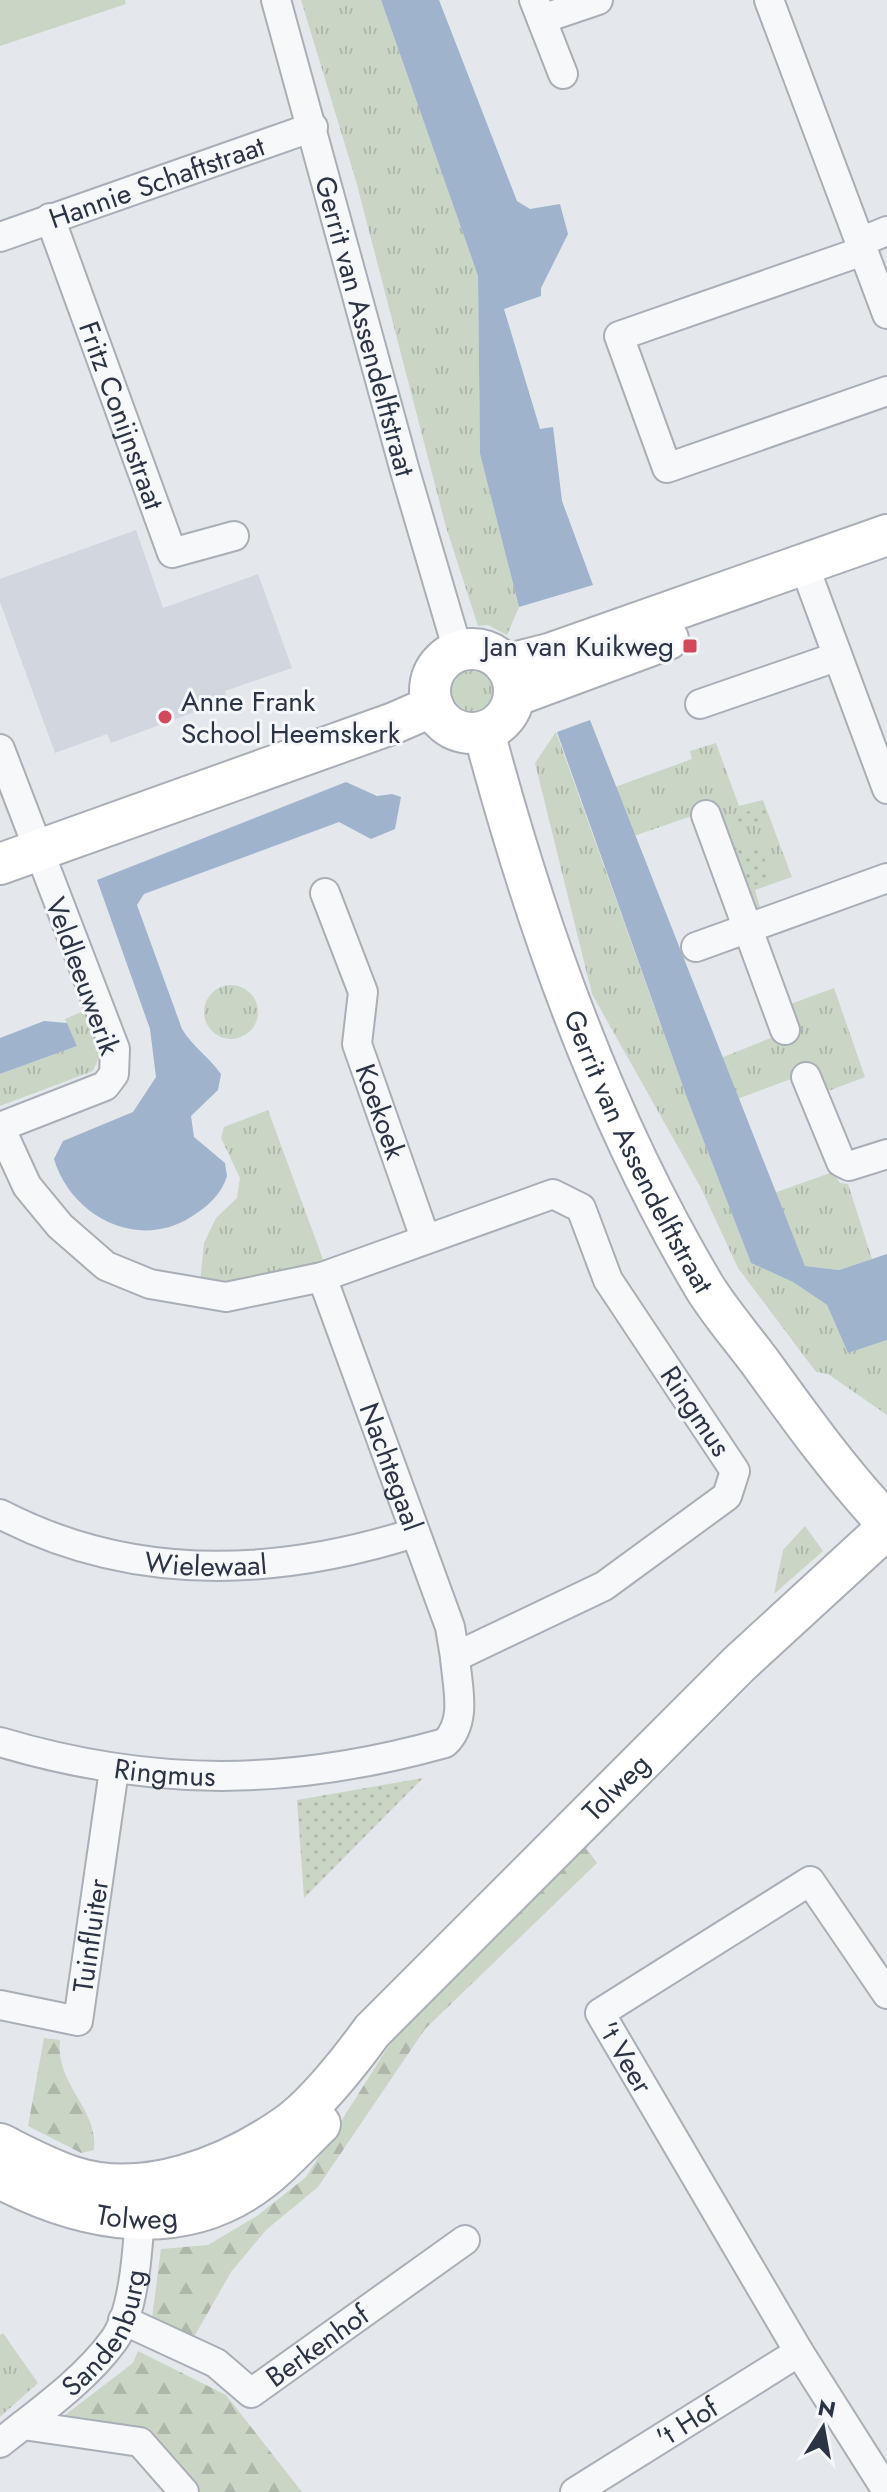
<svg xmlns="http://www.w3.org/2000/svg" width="887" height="2492" viewBox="0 0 887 2492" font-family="Jost,sans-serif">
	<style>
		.built { fill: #d2d6de }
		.grass { fill: url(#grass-tufts) }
		.forest { fill: url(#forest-firs) }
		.park { fill: url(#park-dots) }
		.garden { fill: #c9d6c5 }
		.water { fill: #9fb4cc }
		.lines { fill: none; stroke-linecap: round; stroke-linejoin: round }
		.street-casing { stroke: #a9aeb7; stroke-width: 32 }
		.secondary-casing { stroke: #a9aeb7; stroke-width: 44 }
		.street { stroke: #f7f8fa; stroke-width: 28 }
		.secondary { stroke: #fff; stroke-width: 40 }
		.poi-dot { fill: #d1495b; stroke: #f4f6f9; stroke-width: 3 }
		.labels { text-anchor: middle; stroke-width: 6; stroke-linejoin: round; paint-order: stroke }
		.street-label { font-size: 28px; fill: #2b3445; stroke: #f4f6f9 }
		.poi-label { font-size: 28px; fill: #2b3445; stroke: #f4f6f9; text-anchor: end }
	</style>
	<defs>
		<pattern id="grass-tufts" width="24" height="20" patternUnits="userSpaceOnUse" patternTransform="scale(2)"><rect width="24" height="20" fill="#c9d6c5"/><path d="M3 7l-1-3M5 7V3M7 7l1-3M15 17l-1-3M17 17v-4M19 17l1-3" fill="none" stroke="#adb8ab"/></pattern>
		<pattern id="forest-firs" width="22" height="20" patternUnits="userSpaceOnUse" patternTransform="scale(2)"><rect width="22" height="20" fill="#c9d6c5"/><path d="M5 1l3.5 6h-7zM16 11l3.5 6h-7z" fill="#adb8ab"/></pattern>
		<pattern id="park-dots" width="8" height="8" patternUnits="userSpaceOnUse" patternTransform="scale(2)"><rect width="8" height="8" fill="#c9d6c5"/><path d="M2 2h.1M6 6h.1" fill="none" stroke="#adb8ab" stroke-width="1.8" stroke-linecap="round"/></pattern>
	</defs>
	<rect width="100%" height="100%" fill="#e4e7ec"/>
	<polygon class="built" points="136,530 163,608 258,574 292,668 225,691 227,700 111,743 107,734 55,753 0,602 0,579"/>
	<g class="grass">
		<polygon points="301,0 381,0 478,276 480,454 519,607 507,635 488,625 478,626 446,527 356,181"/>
		<circle cx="472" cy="691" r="20"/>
		<polygon points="556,732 687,1098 751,1263 793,1282 827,1305 848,1353 887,1340 887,1415 828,1374 816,1372 738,1268 700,1186 592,994 535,763"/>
		<polygon points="716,743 739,806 763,800 792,877 755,890 762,914 755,914 712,809 634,836 615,787 692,759 690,751"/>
		<circle cx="231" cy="1012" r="27"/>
		<polygon points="834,988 865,1077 818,1095 810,1072 737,1099 721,1058 791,1030 785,1006"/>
		<polygon points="86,1010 100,1055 93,1071 0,1106 0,1074 77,1046 65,1019"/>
		<polygon points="268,1110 324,1262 234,1284 200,1283 204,1243 216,1218 237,1198 240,1178 221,1138 224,1127"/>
		<polygon points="833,1172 840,1183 848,1184 872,1259 839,1270 805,1266 774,1193"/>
		<polygon points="805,1526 823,1551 774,1594 783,1550"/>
		<polygon points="3,2333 38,2383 0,2417 0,2335"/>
	</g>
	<g class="forest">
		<polygon points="584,1845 597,1863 425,2029 318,2187 266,2230 231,2272 190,2344 152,2318 161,2249 208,2245 257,2216 306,2177 408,2015"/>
		<path d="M 44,2038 L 60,2040 C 55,2085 99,2109 94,2150 L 81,2153 L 28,2126 Z"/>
		<polygon points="138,2351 226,2395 302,2492 200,2492 149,2428 65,2415 133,2363"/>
	</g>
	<g class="park">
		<polygon points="764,806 768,820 740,831 734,816"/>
		<polygon points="759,843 772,880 739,890 728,853"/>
		<polygon points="423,1778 304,1898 297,1800"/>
	</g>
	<polygon class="garden" points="0,0 125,0 126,4 0,46"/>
	<g class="water">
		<polygon points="381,0 439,0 517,201 530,209 560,204 568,234 541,288 541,296 504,309 540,429 553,427 562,501 593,585 519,607 480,454 478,276"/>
		<polygon points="590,720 805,1266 839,1270 887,1254 887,1340 848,1353 827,1305 793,1282 751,1263 687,1098 557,732"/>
		<path d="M 346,782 L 377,796 L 392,794 L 401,797 L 395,829 L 371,839 L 339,822 L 144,894 L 137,905 L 182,1029 C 193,1047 209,1057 221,1074 L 218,1090 L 191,1116 L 194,1137 L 225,1163 L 227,1176 C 222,1194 207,1207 191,1217 C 137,1251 71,1216 54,1159 L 63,1141 L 133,1112 L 156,1077 L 150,1029 L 97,880 Z"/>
		<polygon points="44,1021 67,1023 77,1046 0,1074 0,1038"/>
	</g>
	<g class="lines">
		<g class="street-casing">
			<g id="street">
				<path id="s1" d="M 276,0 L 405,471 L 458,651"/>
				<polyline points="534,0 563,74"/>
				<polyline points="769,0 887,314"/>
				<polyline points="542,19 598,0"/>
				<path id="s2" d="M 50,218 L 172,553 L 234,536"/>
				<path id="s3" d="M 0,237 L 313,127"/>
				<polyline points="860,242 887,231"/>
				<polyline points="863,251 619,336 667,468 887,391"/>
				<polyline points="804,565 887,789"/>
				<polyline points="700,704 836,657"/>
				<polyline points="0,749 115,1049 114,1074 105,1086 0,1127"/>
				<polyline points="706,815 785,1030"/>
				<path id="s4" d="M 325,893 L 363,992 L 357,1044 L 425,1238"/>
				<polyline points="696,947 887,878"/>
				<polyline points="806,1077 841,1162 849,1166 887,1154"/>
				<path id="s5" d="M 322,1277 L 450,1627 L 455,1657"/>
				<path id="s6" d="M 0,1514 C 133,1583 275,1577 414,1533"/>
				<path id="s7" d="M 0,1742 C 154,1788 291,1786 445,1743 C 468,1721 457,1686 455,1657 L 604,1586 L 727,1496 L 735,1471 L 608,1280 L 581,1208 L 553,1194 L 322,1277 L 226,1297 L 150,1284 L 106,1266 L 60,1226 L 27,1186 L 0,1127"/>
				<path id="s8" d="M 887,1994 L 810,1881 L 600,2013 L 799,2352 L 887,2491"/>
				<path id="s9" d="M 0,2005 L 78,2021 L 114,1770"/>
				<path id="s10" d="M 123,2320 L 216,2363 L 251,2393 L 465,2240"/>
				<polyline points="23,2425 140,2442 184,2492"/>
				<path id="s11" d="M 0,2443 C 38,2413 85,2380 114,2340 C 136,2309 138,2240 141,2202"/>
				<path id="s12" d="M 575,2492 L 799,2352"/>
			</g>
		</g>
		<g class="secondary-casing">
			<g id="secondary">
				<circle cx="472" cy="691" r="42"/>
				<polyline points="505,665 549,654 887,535"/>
				<polyline points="514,696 668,639"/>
				<path id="s13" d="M 484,732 C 535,923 603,1117 705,1288 C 722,1315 744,1340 763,1366 C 802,1420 841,1474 887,1523"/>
				<polyline points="0,864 394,723 433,706"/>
				<path id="s14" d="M 0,2144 C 24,2156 48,2169 73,2177 C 144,2200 227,2167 286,2126 C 314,2107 352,2059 372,2031 L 739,1664 L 887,1528"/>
				<path id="s15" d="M 0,2178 C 82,2221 182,2242 262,2179 C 283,2163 301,2142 320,2124"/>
			</g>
		</g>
		<use href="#street" class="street"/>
		<use href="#secondary" class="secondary"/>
	</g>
	<g class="poi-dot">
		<rect x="682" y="638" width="16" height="16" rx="4"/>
		<circle cx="165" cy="717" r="8"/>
	</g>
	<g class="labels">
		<g class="street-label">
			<text dy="10" stroke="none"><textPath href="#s3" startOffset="166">Hannie Schaftstraat</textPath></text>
			<text dy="10" stroke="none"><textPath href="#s1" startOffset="338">Gerrit van Assendelftstraat</textPath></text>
			<text dy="10" stroke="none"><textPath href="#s2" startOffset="210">Fritz Conijnstraat</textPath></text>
			<text transform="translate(83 976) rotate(70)" y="10">Veldleeuwerik</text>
			<text dy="10" stroke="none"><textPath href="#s4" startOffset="230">Koekoek</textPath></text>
			<text dy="10" stroke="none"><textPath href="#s13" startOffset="448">Gerrit van Assendelftstraat</textPath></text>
			<text transform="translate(696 1411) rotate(56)" y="10">Ringmus</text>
			<text dy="10" stroke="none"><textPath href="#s5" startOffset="202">Nachtegaal</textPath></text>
			<text dy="10" stroke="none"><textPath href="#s6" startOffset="214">Wielewaal</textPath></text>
			<text dy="10" stroke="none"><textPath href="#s7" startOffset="168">Ringmus</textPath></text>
			<text dy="10" stroke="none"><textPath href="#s14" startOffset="780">Tolweg</textPath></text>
			<text dy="10" stroke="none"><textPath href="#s9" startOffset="166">Tuinfluiter</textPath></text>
			<text dy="10" stroke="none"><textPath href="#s8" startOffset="436">'t Veer</textPath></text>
			<text dy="10" stroke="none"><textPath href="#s15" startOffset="144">Tolweg</textPath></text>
			<text dy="10" stroke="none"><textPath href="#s11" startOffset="156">Sandenburg</textPath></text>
			<text dy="10" stroke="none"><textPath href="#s10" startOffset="230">Berkenhof</textPath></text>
			<text dy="10" stroke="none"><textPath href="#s12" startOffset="132">'t Hof</textPath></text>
		</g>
		<g class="poi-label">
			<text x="674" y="656">Jan van Kuikweg</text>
			<text x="181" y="711" text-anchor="start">Anne Frank<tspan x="181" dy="32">School Heemskerk</tspan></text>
		</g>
	</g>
	<g transform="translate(823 2428) rotate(11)" stroke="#f4f6f9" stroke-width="6" paint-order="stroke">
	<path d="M0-6L14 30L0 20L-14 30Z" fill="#2b3445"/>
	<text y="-12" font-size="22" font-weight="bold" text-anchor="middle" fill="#2b3445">N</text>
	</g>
</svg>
